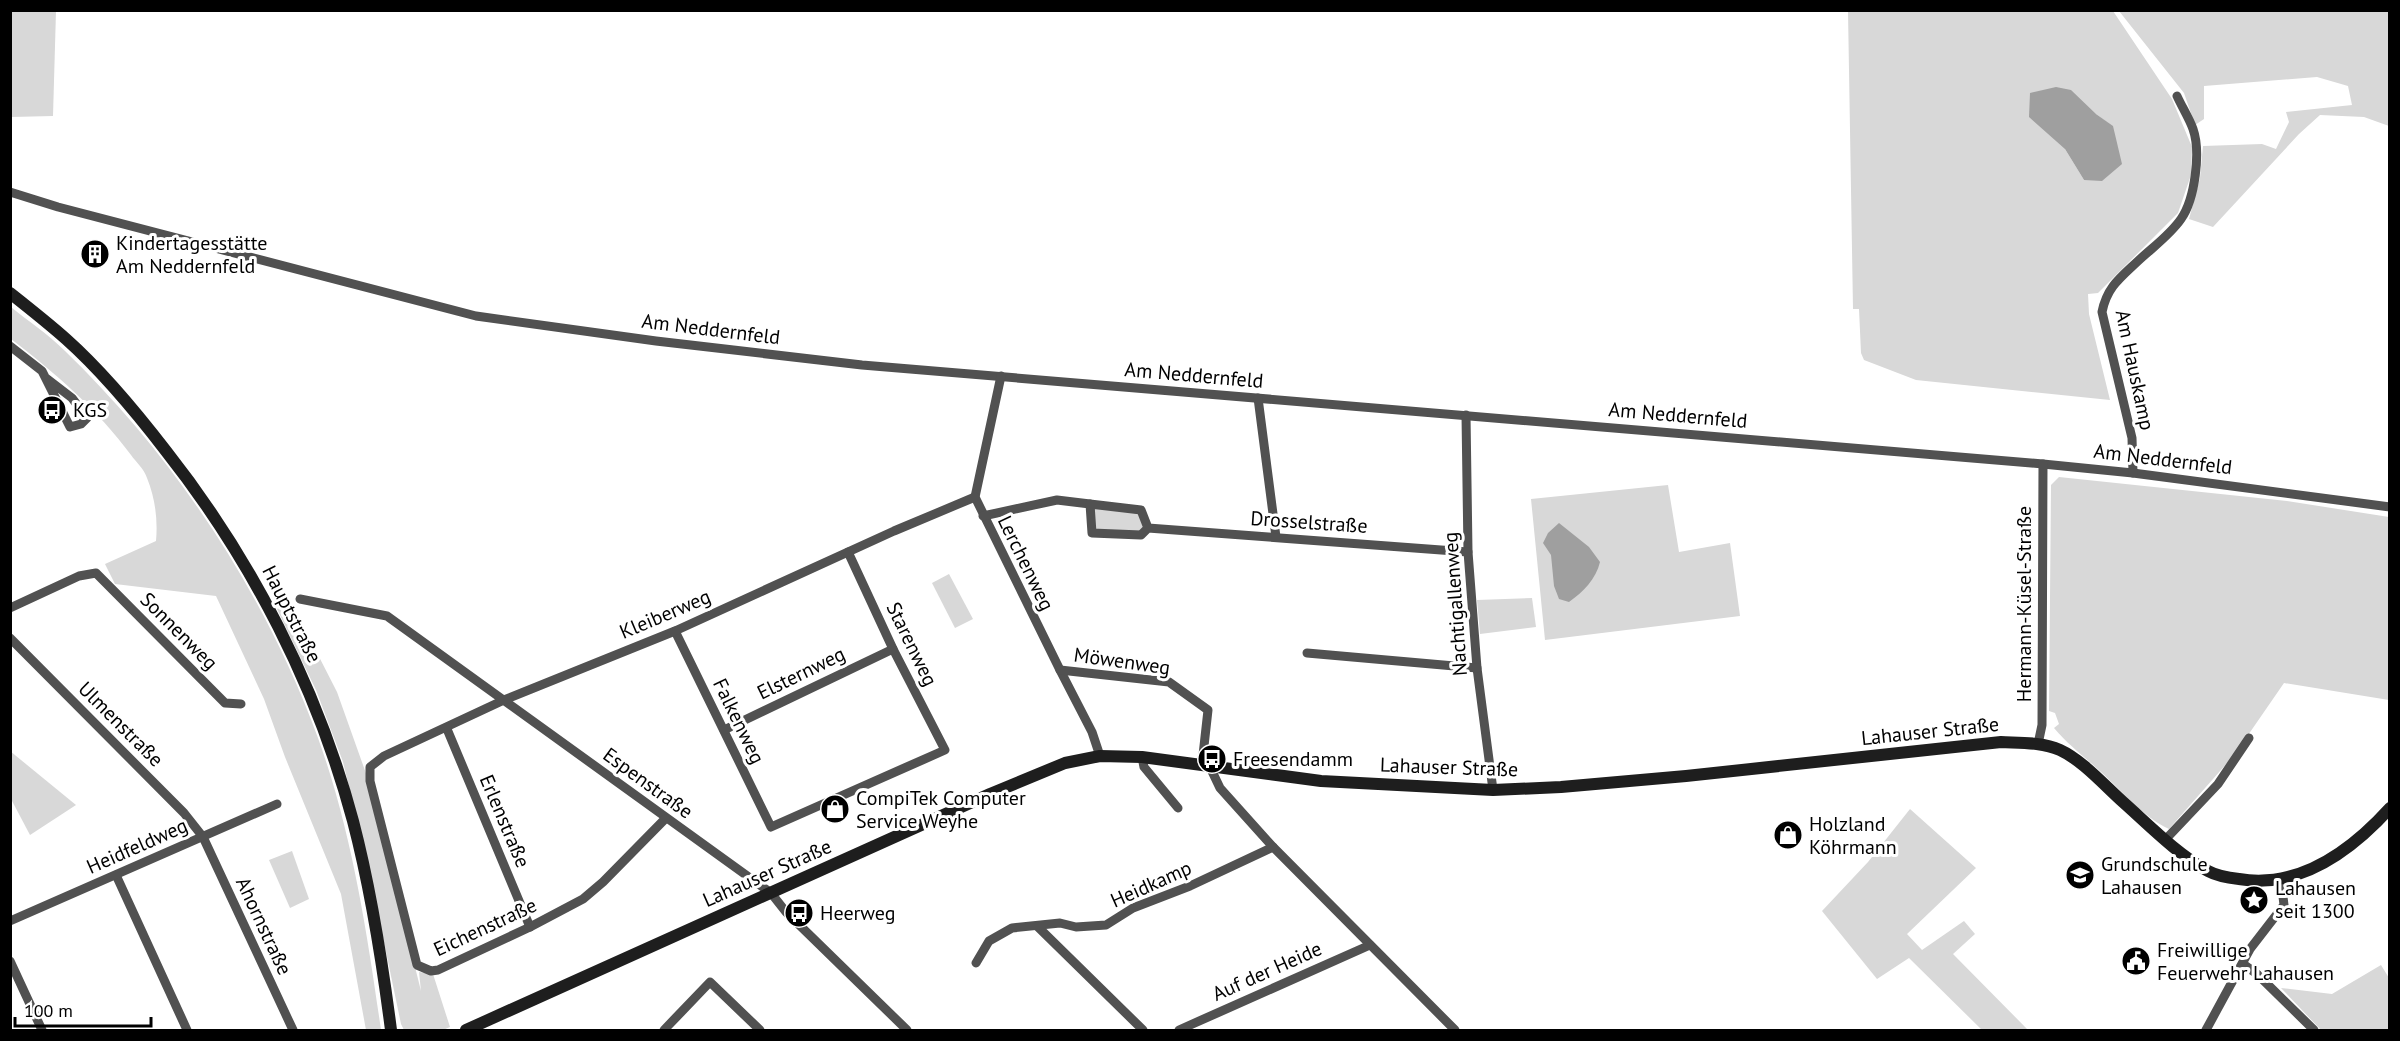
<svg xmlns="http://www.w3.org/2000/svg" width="2400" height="1041" viewBox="0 0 2400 1041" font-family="'PT Sans',sans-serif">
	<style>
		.green { fill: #d8d8d8; fill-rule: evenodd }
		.water { fill: #9f9f9f }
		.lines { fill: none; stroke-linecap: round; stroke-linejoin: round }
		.street { stroke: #515151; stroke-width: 9 }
		.secondary { stroke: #1e1e1e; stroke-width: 12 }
		.labels { text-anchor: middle; stroke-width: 6; stroke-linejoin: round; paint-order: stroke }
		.poi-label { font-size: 20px; fill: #000; stroke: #fff; text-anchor: start }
		.street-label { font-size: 20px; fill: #000; stroke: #fff }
	</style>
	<rect width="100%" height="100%" fill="#fff"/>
	<g class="green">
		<polygon points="10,11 56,11 53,116 11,117"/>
		<path d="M 1848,11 L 2113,11 L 2172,99 L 2192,147 L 2191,175 L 2178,213 L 2098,293 L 2088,294 L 2089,314 L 2110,400 L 1916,380 L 1864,360 L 1861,353 L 1859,309 L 1853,309 ZM 2096,114 L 2112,126 L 2084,180 L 2065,149 Z"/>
		<polygon points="2119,11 2389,11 2389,126 2364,117 2320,115 2299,134 2213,227 2189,219 2200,178 2203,146 2262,144 2276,149 2289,122 2286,112 2352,105 2348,86 2317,77 2204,86 2204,119 2195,125 2184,93"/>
		<path d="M 11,307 C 28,321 48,334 64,350 C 175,457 265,593 318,738 C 352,832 367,932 381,1030 L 366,1030 L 341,894 L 285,757 L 264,699 L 216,596 L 115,584 L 105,564 L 156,541 C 158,519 155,498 147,478 C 144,469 136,462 131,455 C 98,410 54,372 11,339 Z"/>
		<path d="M 2059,477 L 2287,501 L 2389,517 L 2389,700 L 2284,683 L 2235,754 L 2169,829 C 2142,816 2123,792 2101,772 C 2085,757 2068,745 2054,728 L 2059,724 L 2055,713 L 2049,711 L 2051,485 Z"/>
		<polygon points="1668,485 1679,552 1730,543 1740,616 1545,640 1531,499"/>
		<polygon points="1093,505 1140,511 1147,527 1140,533 1095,531"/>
		<polygon points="949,574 973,619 955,628 932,583"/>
		<polygon points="1532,598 1536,627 1480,634 1477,600"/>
		<polygon points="290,600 337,692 368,779 421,991 419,972 433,974 450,1027 443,1030 404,1030 401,1024 365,851 343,762 316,690 277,609"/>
		<polygon points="10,751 76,805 30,835 11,799"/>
		<polygon points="1910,809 1976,868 1907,934 1922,950 1964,921 1975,934 1953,954 2028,1030 1982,1030 1909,958 1877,979 1822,911 1868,862"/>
		<polygon points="292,851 309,899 290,908 269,860"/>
		<polygon points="2381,965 2389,978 2389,1030 2321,1030 2281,988 2332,994"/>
	</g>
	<g class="water">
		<polygon points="2056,87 2071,90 2096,114 2113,126 2122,164 2102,181 2084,180 2065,149 2029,117 2030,93"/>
		<path d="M 1559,523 L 1589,547 L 1600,562 C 1596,579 1583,592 1569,602 L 1559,599 L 1554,586 L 1551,555 L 1543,543 L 1548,533 Z"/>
	</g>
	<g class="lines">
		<g class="street">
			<polyline points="10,192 58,207 476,316 656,341 862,365 2043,464 2133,473 2390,507"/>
			<polyline points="10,346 42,371 70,427 81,424 87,418 72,398 46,378"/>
			<polyline points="1001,376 975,497 1060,670 1092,732 1100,756"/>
			<polyline points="1258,398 1276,537"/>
			<polyline points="1466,415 1468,552 1477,668 1493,790"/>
			<path d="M 2133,473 L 2132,438 L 2102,312 C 2107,287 2120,278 2138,261 C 2153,247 2170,235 2181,219 C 2195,199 2201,152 2193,129 C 2189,118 2182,107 2177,96"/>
			<polyline points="983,516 1057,500 1090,504"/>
			<polyline points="1148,528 1141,510 1090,504 1092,533 1141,535 1148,528 1468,552"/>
			<polyline points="300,599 387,616 771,893 786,912 907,1030"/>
			<polyline points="10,608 79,576 96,573 225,703 241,704"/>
			<polyline points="675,631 771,827 945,750 893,649 848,552"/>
			<polyline points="10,638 184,813 203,837 293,1030"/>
			<polyline points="1307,653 1477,668"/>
			<polyline points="1060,670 1169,682 1208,710 1202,764"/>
			<polyline points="447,729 530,927"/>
			<polyline points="724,730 893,649"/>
			<polyline points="2038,744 2042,725 2043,464"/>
			<polyline points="1142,757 1144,767 1178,808"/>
			<polyline points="1209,765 1220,788 1273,847 1455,1030"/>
			<polyline points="665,819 603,882 583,899 530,927 438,970 431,971 417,965 370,781 370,767 384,756 504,700 675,631 894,531 975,497"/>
			<polyline points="2165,840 2218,784 2249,738"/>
			<polyline points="116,875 187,1030"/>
			<polyline points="10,921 277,804"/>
			<polyline points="1037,926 1143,1030"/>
			<polyline points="10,961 42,1030"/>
			<polyline points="976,963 989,941 1012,928 1060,923 1076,927 1106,925 1133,908 1190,886 1273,847"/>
			<polyline points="2243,964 2257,974 2314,1030"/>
			<polyline points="664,1030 710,982 760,1030"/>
			<polyline points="1179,1030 1370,945"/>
			<polyline points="2206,1030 2250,949 2284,905 2281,880"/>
		</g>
		<g class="secondary">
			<path d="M 10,293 C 29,308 48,323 66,339 C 103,372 136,412 166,451 C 252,560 317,687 353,821 C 371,890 382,960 391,1030"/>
			<path d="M 466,1030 L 990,794 L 1065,763 L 1100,756 L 1142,757 L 1321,781 L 1493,790 L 1561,787 L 1686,776 L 2001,742 C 2021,743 2042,742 2060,750 C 2082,760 2105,786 2123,802 C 2150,826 2177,854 2208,871 C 2217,876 2230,878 2239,879 C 2299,889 2351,851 2390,808"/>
		</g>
	</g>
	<defs>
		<g id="building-disc" transform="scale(1.5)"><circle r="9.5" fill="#000" stroke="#fff"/><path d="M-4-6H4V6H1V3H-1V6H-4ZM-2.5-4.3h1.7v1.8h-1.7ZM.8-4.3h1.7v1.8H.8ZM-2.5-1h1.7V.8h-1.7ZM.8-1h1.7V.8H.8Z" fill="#fff"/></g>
		<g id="bus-disc" transform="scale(1.5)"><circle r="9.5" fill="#000" stroke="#fff"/><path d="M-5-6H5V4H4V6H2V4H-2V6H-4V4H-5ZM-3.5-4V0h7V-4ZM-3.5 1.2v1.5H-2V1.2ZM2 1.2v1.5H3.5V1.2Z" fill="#fff"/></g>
		<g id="shop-disc" transform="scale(1.5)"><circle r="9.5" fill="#000" stroke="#fff"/><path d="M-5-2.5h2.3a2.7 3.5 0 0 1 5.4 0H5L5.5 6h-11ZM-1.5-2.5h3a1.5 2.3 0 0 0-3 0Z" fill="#fff"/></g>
		<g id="school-disc" transform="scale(1.5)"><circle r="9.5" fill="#000" stroke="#fff"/><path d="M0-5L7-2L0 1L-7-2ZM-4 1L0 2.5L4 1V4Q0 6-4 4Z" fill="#fff"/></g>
		<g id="sight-disc" transform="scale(1.5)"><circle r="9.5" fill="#000" stroke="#fff"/><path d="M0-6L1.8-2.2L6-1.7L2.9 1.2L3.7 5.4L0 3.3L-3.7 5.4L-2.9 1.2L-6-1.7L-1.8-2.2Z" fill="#fff"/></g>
		<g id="civic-disc" transform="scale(1.5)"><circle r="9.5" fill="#000" stroke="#fff"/><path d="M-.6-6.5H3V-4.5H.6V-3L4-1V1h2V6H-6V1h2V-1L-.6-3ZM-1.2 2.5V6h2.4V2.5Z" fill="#fff"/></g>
	</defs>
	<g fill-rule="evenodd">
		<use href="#building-disc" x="95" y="254"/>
		<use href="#bus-disc" x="52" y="410"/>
		<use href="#bus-disc" x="1212" y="759"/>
		<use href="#shop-disc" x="835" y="809"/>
		<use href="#shop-disc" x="1788" y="835"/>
		<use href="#school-disc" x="2080" y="875"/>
		<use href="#sight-disc" x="2254" y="900"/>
		<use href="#bus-disc" x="799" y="913"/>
		<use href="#civic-disc" x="2136" y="961"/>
	</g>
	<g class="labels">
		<g class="poi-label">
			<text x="116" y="250">Kindertagesstätte<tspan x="116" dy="23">Am Neddernfeld</tspan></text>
			<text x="73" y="417">KGS</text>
			<text x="1233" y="766">Freesendamm</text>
			<text x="856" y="805">CompiTek Computer<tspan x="856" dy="23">Service Weyhe</tspan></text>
			<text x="1809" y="831">Holzland<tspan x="1809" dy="23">Köhrmann</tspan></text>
			<text x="2101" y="871">Grundschule<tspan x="2101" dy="23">Lahausen</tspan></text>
			<text x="2275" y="895">Lahausen<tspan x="2275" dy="23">seit 1300</tspan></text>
			<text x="820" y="920">Heerweg</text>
			<text x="2157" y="957">Freiwillige<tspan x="2157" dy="23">Feuerwehr Lahausen</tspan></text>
		</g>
		<g class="street-label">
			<text transform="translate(711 329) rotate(7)" y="7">Am Neddernfeld</text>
			<text transform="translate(2135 370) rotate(78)" y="7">Am Hauskamp</text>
			<text transform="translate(1194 375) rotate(5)" y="7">Am Neddernfeld</text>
			<text transform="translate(1678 415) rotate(5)" y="7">Am Neddernfeld</text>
			<text transform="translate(2163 459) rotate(7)" y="7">Am Neddernfeld</text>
			<text transform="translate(1309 522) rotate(4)" y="7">Drosselstraße</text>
			<text transform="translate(1026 563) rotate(64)" y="7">Lerchenweg</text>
			<text transform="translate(1455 604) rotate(-94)" y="7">Nachtigallenweg</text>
			<text transform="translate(2024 604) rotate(-90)" y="7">Hermann-Küsel-Straße</text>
			<text transform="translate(292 614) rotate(63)" y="7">Hauptstraße</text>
			<text transform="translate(665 614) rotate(-23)" y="7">Kleiberweg</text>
			<text transform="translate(179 631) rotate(45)" y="7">Sonnenweg</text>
			<text transform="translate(912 644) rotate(64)" y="7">Starenweg</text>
			<text transform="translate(1122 661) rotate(8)" y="7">Möwenweg</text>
			<text transform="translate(801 673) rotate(-26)" y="7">Elsternweg</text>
			<text transform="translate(739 721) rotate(64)" y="7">Falkenweg</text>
			<text transform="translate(121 724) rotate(45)" y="7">Ulmenstraße</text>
			<text transform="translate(1930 731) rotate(-6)" y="7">Lahauser Straße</text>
			<text transform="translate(1449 767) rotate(2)" y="7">Lahauser Straße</text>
			<text transform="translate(648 783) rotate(36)" y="7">Espenstraße</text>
			<text transform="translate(505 821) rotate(67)" y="7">Erlenstraße</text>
			<text transform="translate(137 846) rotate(-24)" y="7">Heidfeldweg</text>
			<text transform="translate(767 873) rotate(-24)" y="7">Lahauser Straße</text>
			<text transform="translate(1151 884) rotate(-24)" y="7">Heidkamp</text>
			<text transform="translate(264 926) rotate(65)" y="7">Ahornstraße</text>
			<text transform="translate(485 927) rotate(-25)" y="7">Eichenstraße</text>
			<text transform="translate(1267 971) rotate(-24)" y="7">Auf der Heide</text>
		</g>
	</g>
	<rect width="2400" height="1041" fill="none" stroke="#000000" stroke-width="24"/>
	<path d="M15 1017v9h136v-9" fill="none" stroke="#000000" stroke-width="3"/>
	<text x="24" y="1017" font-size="18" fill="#000000" stroke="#ffffff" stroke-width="4.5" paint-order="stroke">100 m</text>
</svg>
